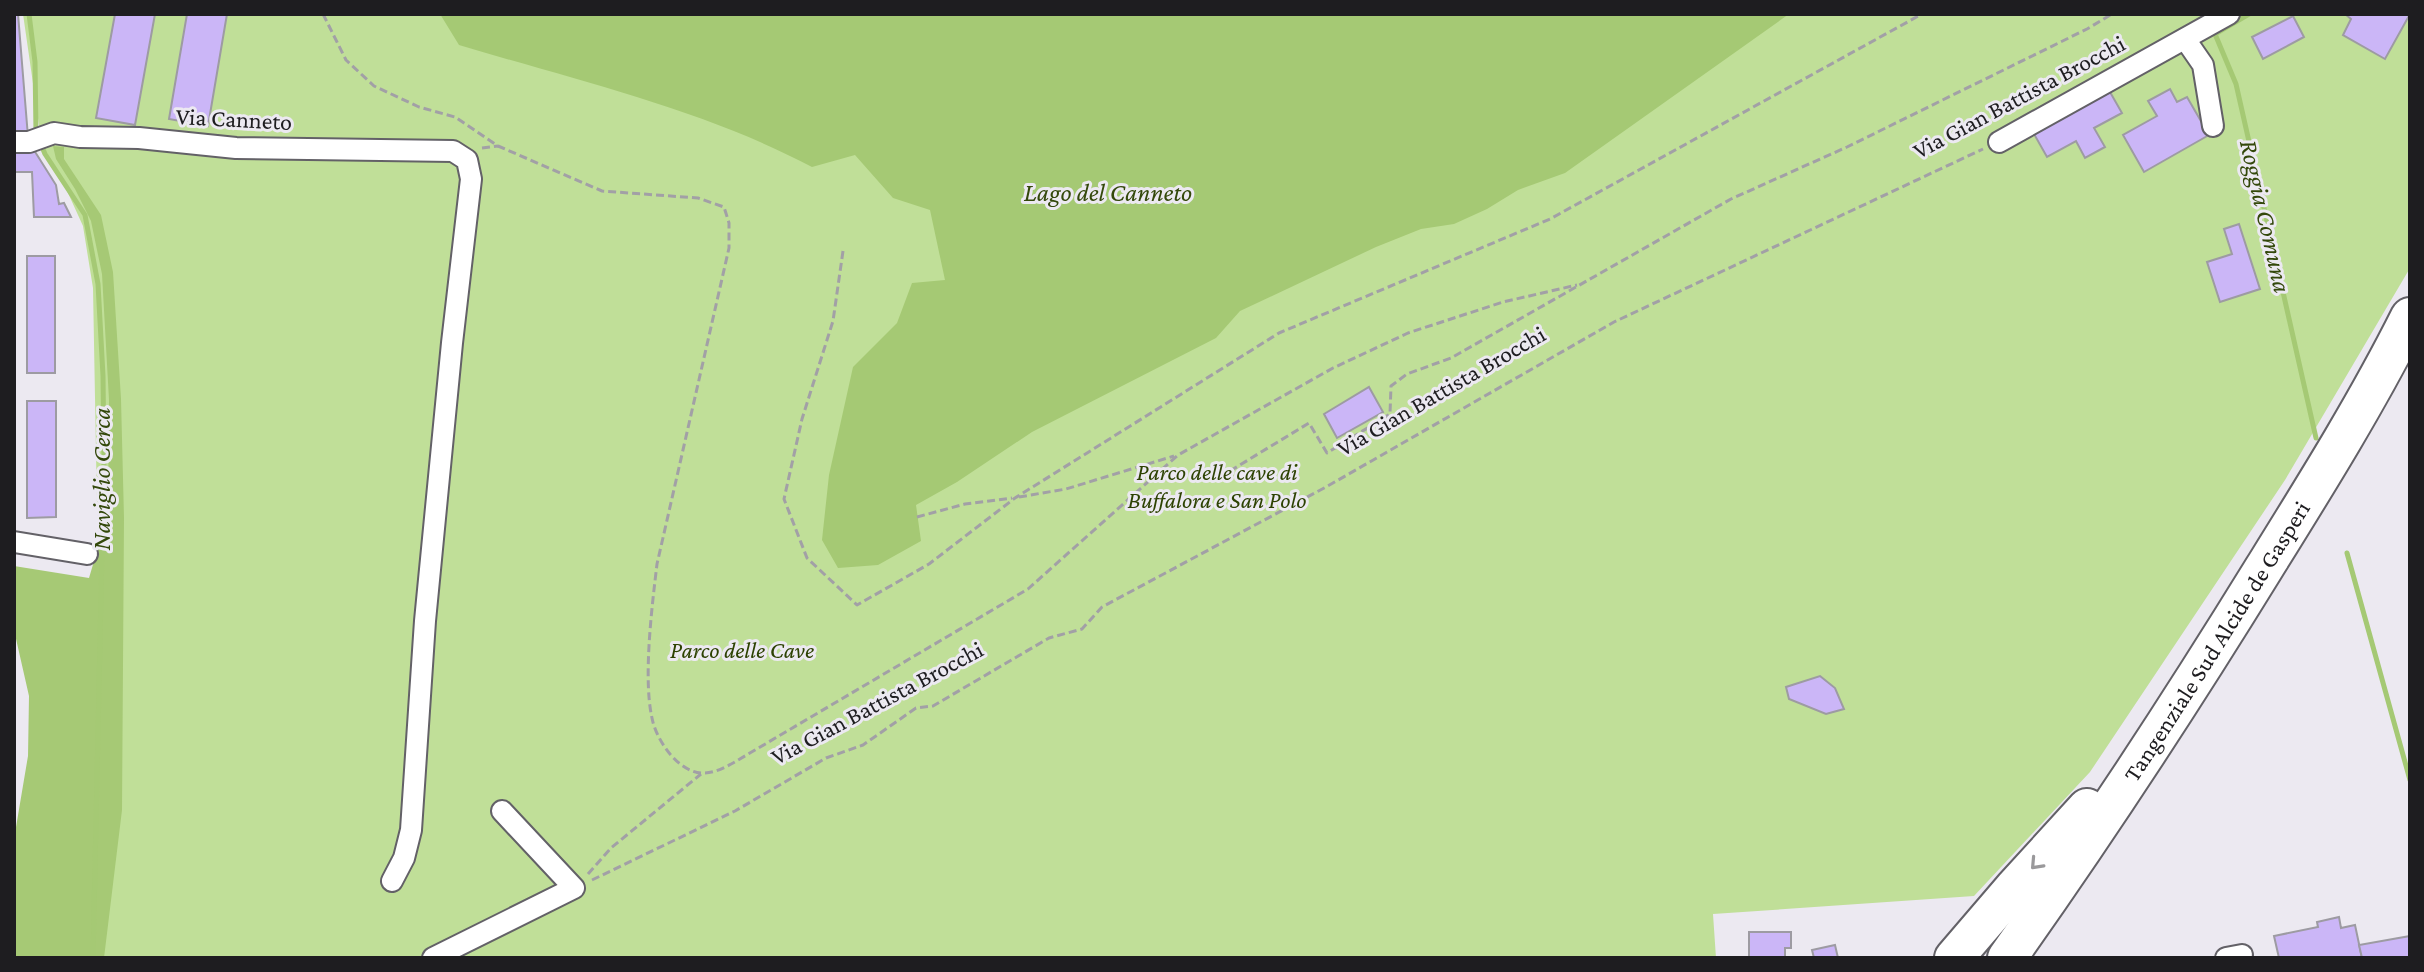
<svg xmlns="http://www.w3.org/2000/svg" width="2424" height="972" viewBox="0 0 2424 972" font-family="'Crimson Pro',serif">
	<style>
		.green { fill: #c0df98 }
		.forest { fill: #a6c975 }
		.water { fill: #a5c974 }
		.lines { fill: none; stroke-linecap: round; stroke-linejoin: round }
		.stream { stroke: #a5c974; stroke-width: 5 }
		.building { fill: #cbb6f7; stroke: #9d9ba2; stroke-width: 2 }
		.street-casing { stroke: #636167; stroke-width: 24 }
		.highway-casing { stroke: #636167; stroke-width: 42 }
		.path { stroke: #a2a0a6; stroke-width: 3; stroke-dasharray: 8 4; stroke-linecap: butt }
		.street { stroke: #fff; stroke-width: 20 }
		.highway { stroke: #fff; stroke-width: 38 }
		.oneway { stroke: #9a999b }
		.labels { text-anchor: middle; stroke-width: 6; stroke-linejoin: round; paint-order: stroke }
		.street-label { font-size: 24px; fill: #1e1d20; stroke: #ece9f1 }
		.park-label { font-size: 24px; font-style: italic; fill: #2d4202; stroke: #ece9f1 }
		.water-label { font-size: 26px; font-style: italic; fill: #33480a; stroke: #ece9f1 }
	</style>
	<rect width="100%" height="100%" fill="#ece9f1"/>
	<polygon class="green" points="23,14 2410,14 2410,268 2285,480 2090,772 1974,896 1713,914 1716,958 87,958 98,562 93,288 83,226 63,182 48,158 40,132"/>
	<polygon class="forest" points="53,146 64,147 64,159 101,215 113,272 121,399 124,518 122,810 104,958 14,958 14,839 28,756 29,696 14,630 14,566 89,578 108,514 109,400 102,274 91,221 75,189 56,159"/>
	<path class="water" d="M 440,14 L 1789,14 L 1565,173 L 1518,190 L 1487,209 L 1454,224 L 1421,229 L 1376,247 L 1240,311 L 1216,338 L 1032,432 L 957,482 L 916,505 L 921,541 L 878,565 L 838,568 L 822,540 L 829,475 L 853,367 L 897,323 L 912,283 L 945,280 L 930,210 L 893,198 L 855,155 L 812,167 C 705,110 575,80 459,45 Z"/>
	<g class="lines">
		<g class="stream">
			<polyline points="29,14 35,62 36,133"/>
			<polyline points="2249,14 2215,34 2236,84 2316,438"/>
			<polyline points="40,142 45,154 85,215 98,284 103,376 104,461 93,958"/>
			<polyline points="2347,553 2410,780"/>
		</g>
	</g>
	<g class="building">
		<polygon points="14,14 18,14 28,137 14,138"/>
		<polygon points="115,14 155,14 135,125 96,118"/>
		<polygon points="187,14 227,14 208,126 169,119"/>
		<polygon points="2410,14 2385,59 2343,35 2351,19 2345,14"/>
		<polygon points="2293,16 2304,37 2263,59 2252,37"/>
		<polygon points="2170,89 2177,102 2187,97 2209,135 2144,172 2123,135 2157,116 2148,101"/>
		<polygon points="2110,92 2122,113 2094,128 2105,147 2085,158 2076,141 2047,157 2034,134"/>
		<polygon points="14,147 32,147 56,185 59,204 64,203 71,217 34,217 32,172 14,172"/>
		<polygon points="2239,224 2260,289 2220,302 2207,262 2232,254 2224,229"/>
		<rect x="27" y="256" width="28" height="117"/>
		<polygon points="1369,387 1383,412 1337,438 1324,414"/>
		<polygon points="27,401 56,401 56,517 27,518"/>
		<polygon points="1820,676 1835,688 1844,709 1826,714 1789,699 1786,687"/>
		<polygon points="2339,917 2341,928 2355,925 2362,958 2279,958 2274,936 2318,927 2317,922"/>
		<polygon points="1749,932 1791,932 1791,948 1785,948 1785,958 1749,958"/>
		<polygon points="2410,936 2410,958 2362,958 2359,945"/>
		<polygon points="1835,945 1838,958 1814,958 1812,950"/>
	</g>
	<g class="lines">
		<g class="street-casing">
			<g id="street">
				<polyline points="2185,39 2203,65 2213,126"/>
				<polyline points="14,142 29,142 54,133 80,137 139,138 236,148 453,151 467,160 471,179 452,343 425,621 411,830 404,858 392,881"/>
				<polyline points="1999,142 2229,14"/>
				<polyline points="14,542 87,554"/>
				<polyline points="433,958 574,888 502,811"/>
				<polyline points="2226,958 2242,955"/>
			</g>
		</g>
		<g class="highway-casing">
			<g id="highway">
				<polyline points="1954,958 2014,888 2087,808"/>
				<path id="s1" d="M 2007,958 C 2097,831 2182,701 2264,568 C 2315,486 2367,403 2410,317"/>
			</g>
		</g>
		<g class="path">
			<path d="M 323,14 L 346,60 L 374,86 L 419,107 L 455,117 L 498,146 L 602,191 L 698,198 L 724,207 L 729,223 L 729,248 L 657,564 C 652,606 643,678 652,718 C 656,740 679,774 704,773 C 714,773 724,768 733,763 L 1028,589 L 1178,455 L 1333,368 L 1408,333 L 1503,302 L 1577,285"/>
			<polyline points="482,148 498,146"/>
			<polyline points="843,251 833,321 802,419 784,499 807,558 857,605 929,564 1015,498 1279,333 1550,219 1922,14"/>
			<polyline points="1230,471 1309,423 1327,453 1390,414 1391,386 1407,374 1451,358 1731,199 1847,147 2087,29 2112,14"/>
			<polyline points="1019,497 1066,489 1174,456"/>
			<polyline points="917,517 965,504 1012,498"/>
			<polyline points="588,874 611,848 701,774"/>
			<polyline points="592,880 735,811 826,758 863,745 916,708 933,706 1049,638 1082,629 1102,607 1326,487 1614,322 1983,149"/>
		</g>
		<use href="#street" class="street"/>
		<use href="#highway" class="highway"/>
	</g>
	<defs><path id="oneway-chevron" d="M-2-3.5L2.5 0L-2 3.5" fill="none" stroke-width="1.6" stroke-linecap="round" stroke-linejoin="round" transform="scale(2)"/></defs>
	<use class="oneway" href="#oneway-chevron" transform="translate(2036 864) rotate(133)"/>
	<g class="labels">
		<g class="street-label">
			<text transform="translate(2019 97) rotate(-28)" y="8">Via Gian Battista Brocchi</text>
			<text transform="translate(234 119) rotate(3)" y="8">Via Canneto</text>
			<text transform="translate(1441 391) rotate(-30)" y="8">Via Gian Battista Brocchi</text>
			<text dy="8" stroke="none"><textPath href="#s1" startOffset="380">Tangenziale Sud Alcide de Gasperi</textPath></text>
			<text transform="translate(877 703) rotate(-28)" y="8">Via Gian Battista Brocchi</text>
		</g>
		<g class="park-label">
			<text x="1217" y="480">Parco delle cave di<tspan x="1217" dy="28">Buffalora e San Polo</tspan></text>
			<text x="742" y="658">Parco delle Cave</text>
		</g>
		<g class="water-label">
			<text x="1108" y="201">Lago del Canneto</text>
			<text transform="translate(2266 216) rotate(77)" y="9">Roggia Comuna</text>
			<text transform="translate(101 479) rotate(-90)" y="9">Naviglio Cerca</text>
		</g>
	</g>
	<rect width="2424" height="972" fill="none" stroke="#1e1d20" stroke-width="32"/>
</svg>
